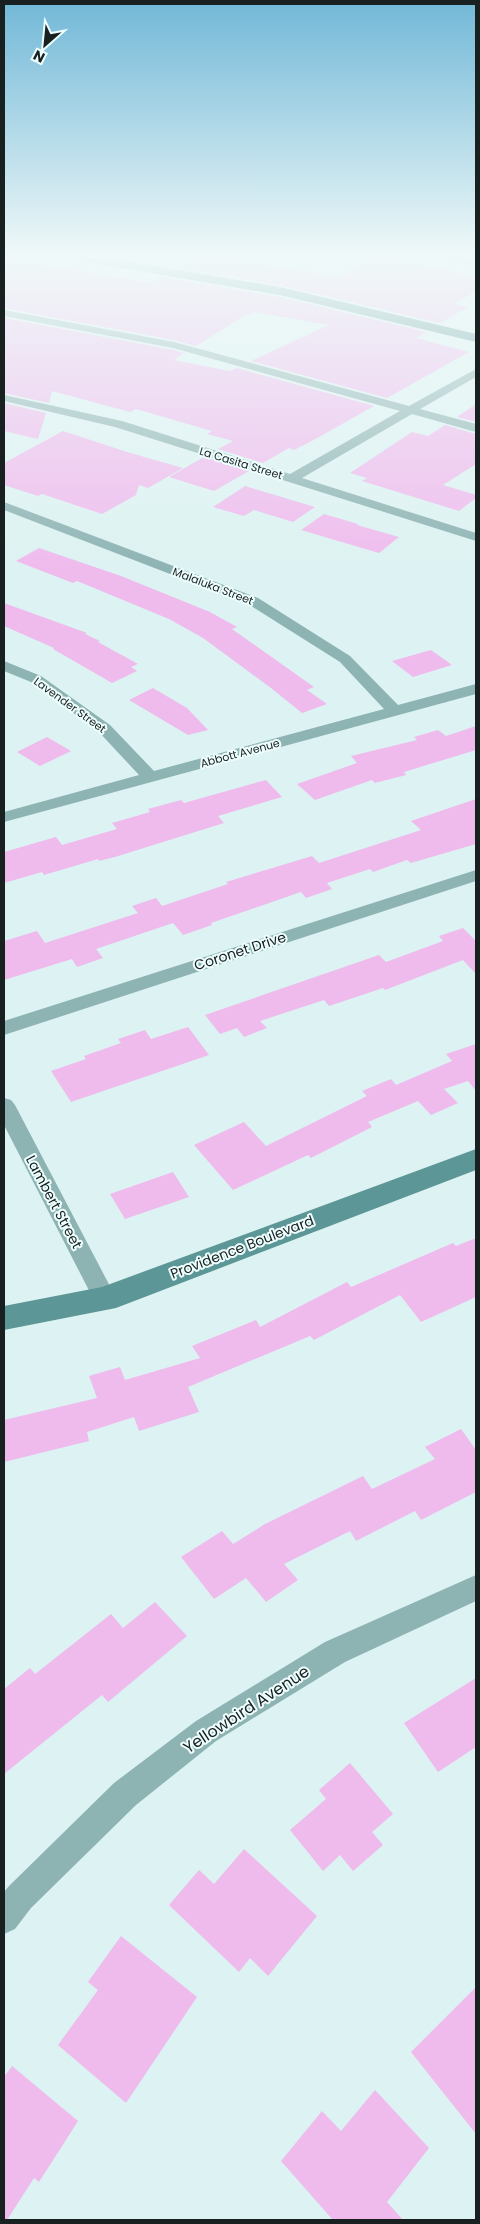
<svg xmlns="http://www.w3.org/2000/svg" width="480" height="2224" viewBox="0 0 480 2224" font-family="Poppins,sans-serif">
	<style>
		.building { fill: #efbbed }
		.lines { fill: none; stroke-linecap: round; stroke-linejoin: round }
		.street { fill: #8eb3b3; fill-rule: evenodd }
		.secondary { fill: #5d9696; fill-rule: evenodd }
		.labels { text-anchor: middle; stroke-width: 4; stroke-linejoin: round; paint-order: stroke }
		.far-street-label { font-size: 11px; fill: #182020; stroke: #eefefe }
		.street-label { font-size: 14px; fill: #182020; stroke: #eefefe }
		.near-street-label { font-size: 16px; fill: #182020; stroke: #eefefe }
	</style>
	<rect width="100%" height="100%" fill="#ddf2f2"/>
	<g class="building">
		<polygon points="4,258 151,283 161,277 280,297 426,332 416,338 469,352 387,398 251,361 329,325 254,312 251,315 247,314 196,346 174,340 4,308"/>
		<polygon points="193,258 226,258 339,277 369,258 391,258 476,277 476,291 454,304 468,307 440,323 280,285 177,268"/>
		<polygon points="4,318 173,350 184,353 174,360 230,371 237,368 374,406 312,441 294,450 289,448 263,463 218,449 233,441 207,434 212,431 136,409 130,412 52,391 49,403 4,393"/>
		<polygon points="4,403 46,413 38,439 4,431"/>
		<polygon points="476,404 476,422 457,417"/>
		<polygon points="445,425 476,434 476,464 443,485 476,495 476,498 459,511 362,481 367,478 350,473 412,432 428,436"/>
		<polygon points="63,431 127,452 183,468 148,488 139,485 136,495 102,514 42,494 38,496 4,485 4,463"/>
		<polygon points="204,457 249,471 214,491 169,477"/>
		<polygon points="245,486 315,507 293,522 254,510 244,516 213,507"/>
		<polygon points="324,514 358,524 357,525 399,537 379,553 301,530"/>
		<polygon points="39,548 121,576 210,612 237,627 232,629 314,687 307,690 327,704 302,713 271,688 203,638 169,619 77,581 73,583 16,561"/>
		<polygon points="4,603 87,633 85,634 100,641 98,642 138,664 131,667 137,671 112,683 53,649 54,648 4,626"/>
		<polygon points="431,650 452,665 413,677 392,661"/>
		<polygon points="153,688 187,708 208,730 188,735 129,700"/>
		<polygon points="476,726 476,750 404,772 406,775 375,783 372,780 315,800 297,784 357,763 351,756 417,740 414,737 438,730 446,736"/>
		<polygon points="47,737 71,751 40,766 17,752"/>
		<polygon points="266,780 282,797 218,816 224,823 115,857 99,861 98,859 44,875 42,872 4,883 4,852 56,837 62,845 117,829 112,823 150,812 148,809 181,800 184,803"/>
		<polygon points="476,799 476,844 411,863 407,860 373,872 370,869 327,883 332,889 306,898 301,892 211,923 212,925 183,935 173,923 96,949 103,958 77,967 72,959 4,980 4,941 37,931 45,943 138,913 132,906 156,898 162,906 228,884 226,882 312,856 319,863 421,830 411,821"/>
		<polygon points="463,928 476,941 476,974 463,960 385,990 383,988 329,1006 324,1000 260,1021 267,1028 244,1037 237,1028 220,1034 205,1015 379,955 386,962 443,941 439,936"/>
		<polygon points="188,1027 209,1055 71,1102 51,1071 86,1059 84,1056 121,1043 118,1039 145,1030 151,1039"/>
		<polygon points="476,1044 476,1091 468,1081 444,1089 458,1103 431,1115 418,1101 368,1122 372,1127 311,1158 308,1155 233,1190 194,1145 244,1122 266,1146 367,1096 362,1091 391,1079 396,1085 452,1061 446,1054"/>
		<polygon points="173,1172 189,1197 125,1219 110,1194"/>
		<polygon points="476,1238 476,1297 421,1322 400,1295 314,1340 310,1336 188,1387 199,1412 139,1431 134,1417 87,1432 89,1441 4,1462 4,1420 97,1398 89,1376 120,1367 125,1380 200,1358 192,1346 256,1320 260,1327 347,1282 351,1287 453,1243 456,1246"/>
		<polygon points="461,1429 476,1450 476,1492 421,1520 415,1511 356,1541 350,1531 284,1564 298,1580 266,1602 246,1578 214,1599 181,1557 222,1531 233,1544 265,1524 363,1476 372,1489 435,1459 425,1447"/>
		<polygon points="155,1602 187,1636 108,1702 102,1695 4,1774 4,1689 30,1668 35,1674 111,1614 123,1628"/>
		<polygon points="476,1678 476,1747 438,1772 404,1723"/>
		<polygon points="350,1763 393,1814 372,1832 383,1845 353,1871 340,1855 323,1871 290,1830 326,1799 319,1790"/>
		<polygon points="244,1849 317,1916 268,1976 250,1958 239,1972 169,1905 199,1870 214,1884"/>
		<polygon points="121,1936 197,1997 126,2103 58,2045 98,1990 88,1982"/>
		<polygon points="476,1987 476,2134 411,2052"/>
		<polygon points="12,2066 78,2121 39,2182 34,2178 7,2220 4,2220 4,2077"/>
		<polygon points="375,2090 429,2148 387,2202 403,2220 333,2220 281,2161 322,2111 341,2131"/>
	</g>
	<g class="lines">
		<g class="street">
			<polygon points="446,258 463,258 476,261 476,267 448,260"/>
			<polygon points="4,310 174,342 409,406 476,369 476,377 420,409 476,424 476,432 412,414 302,478 476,533 476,541 115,427 4,401 4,395 122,421 290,474 400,411 173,348 4,316"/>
			<polygon points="4,502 258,598 350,656 398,705 476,684 476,694 4,822 4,812 139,775 98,731 31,682 4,671 4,661 41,676 110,725 154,771 384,709 340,662 248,604 4,510"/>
			<polygon points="476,870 476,881 4,1035 4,1021"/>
			<polygon points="4,1098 11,1100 15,1105 113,1292 117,1299 113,1306 105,1308 97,1306 4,1125"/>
			<polygon points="476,1575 476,1601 345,1662 216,1741 136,1805 31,1908 15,1929 4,1934 4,1892 9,1886 114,1783 196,1721 325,1642"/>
		</g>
		<g class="secondary">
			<polygon points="81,258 109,258 280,287 476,334 476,342 280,295 87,262"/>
			<polygon points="476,1149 476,1170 116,1308 4,1330 4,1306 102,1287"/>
		</g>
	</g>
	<linearGradient id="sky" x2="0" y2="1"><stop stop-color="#71b8d7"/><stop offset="0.45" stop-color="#f0f9f9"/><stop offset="1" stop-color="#f0f9f9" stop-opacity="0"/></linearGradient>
	<rect width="480" height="569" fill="url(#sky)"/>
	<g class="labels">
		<g class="far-street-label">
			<text transform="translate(241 463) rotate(17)" y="4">La Casita Street</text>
			<text transform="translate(213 586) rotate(21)" y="4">Malaluka Street</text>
			<text transform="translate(70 705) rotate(36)" y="4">Lavender Street</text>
			<text transform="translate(240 753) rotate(-15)" y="4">Abbott Avenue</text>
		</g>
		<g class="street-label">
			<text transform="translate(240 951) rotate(-18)" y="5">Coronet Drive</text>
			<text transform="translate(54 1202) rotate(62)" y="5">Lambert Street</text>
			<text transform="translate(242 1247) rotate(-21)" y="5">Providence Boulevard</text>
		</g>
		<g class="near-street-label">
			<text transform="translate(246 1709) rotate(-33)" y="6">Yellowbird Avenue</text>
		</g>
	</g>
	<rect width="480" height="2224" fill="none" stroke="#182020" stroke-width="10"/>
	<g transform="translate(45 45) rotate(207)" stroke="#eefefe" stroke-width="4" paint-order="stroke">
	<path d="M0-4L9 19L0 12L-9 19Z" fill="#182020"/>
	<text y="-8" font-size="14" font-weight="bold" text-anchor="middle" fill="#182020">N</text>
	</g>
</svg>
